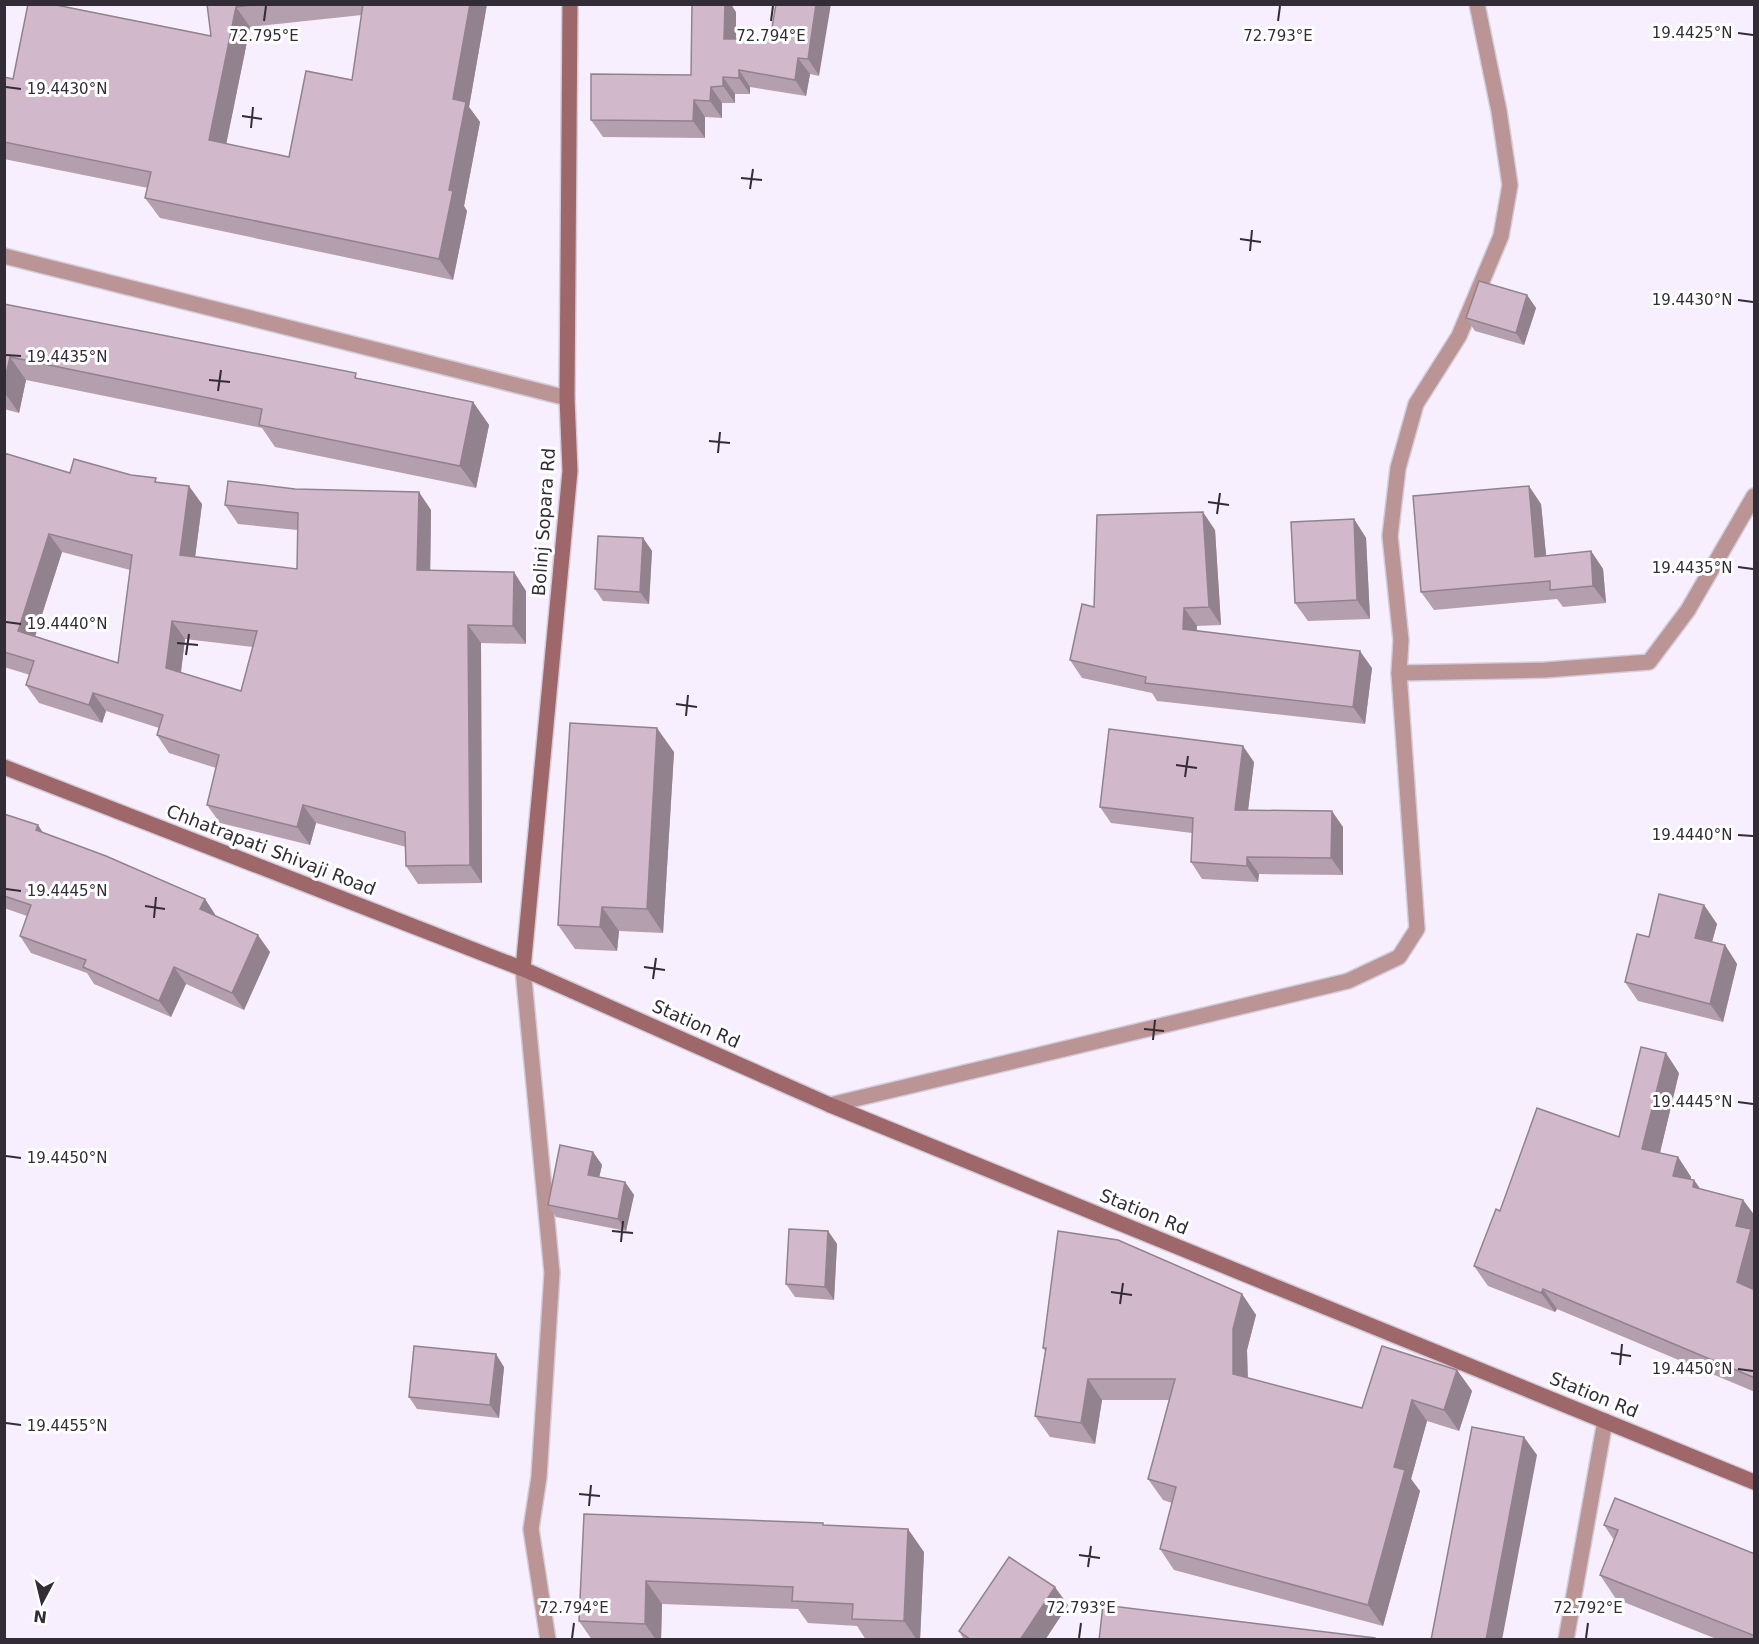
<svg xmlns="http://www.w3.org/2000/svg" width="1759" height="1644" viewBox="0 0 1759 1644" font-family="'DejaVu Sans',sans-serif">
	<style>
		.lines { fill: none; stroke-linecap: round; stroke-linejoin: round }
		.minor-casing { stroke: #d4ccda; stroke-width: 18 }
		.secondary-casing { stroke: #d4ccda; stroke-width: 18 }
		.minor { stroke: #bb9596; stroke-width: 15 }
		.secondary { stroke: #9e686a; stroke-width: 15 }
		.wall { fill: #b49faf; fill-rule: evenodd }
		.shaded-wall { fill: #92828e }
		.building { fill: #d1b9cb; stroke: #92828e; stroke-width: 1.5; fill-rule: evenodd }
		.ticks { fill: none; stroke: #322c36; stroke-width: 2 }
		.labels { text-anchor: middle; stroke-width: 6; stroke-linejoin: round; paint-order: stroke }
		.street-label { font-size: 18px; fill: #322c36; stroke: #fff }
		.ticks-label { font-size: 15px; text-anchor: middle; fill: #322c36; stroke: #fff; stroke-width: 6; stroke-linejoin: round; paint-order: stroke }
	</style>
	<rect width="100%" height="100%" fill="#f8effe"/>
	<g class="lines">
		<g class="minor-casing">
			<g id="minor">
				<polyline points="4,256 567,398"/>
				<polyline points="1399,673 1545,670 1649,662 1688,610 1754,496"/>
				<polyline points="523,969 552,1273 539,1477 531,1529 548,1640"/>
				<polyline points="830,1105 1348,981 1399,957 1417,929 1399,673 1401,640 1390,536 1398,468 1416,404 1459,336 1501,236 1510,185 1499,111 1477,4"/>
				<polyline points="1566,1640 1605,1421"/>
			</g>
		</g>
		<g class="secondary-casing">
			<g id="secondary">
				<polyline points="4,767 523,969 830,1105 1754,1482"/>
				<polyline points="523,969 570,471 567,398 570,4"/>
			</g>
		</g>
		<use href="#minor" class="minor"/>
		<use href="#secondary" class="secondary"/>
	</g>
	<g class="wall">
		<path d="M 207,4 L 487,4 L 469,107 L 480,122 L 464,206 L 467,211 L 453,280 L 160,218 L 145,198 L 148,188 L 4,159 L 4,77 L 13,79 L 211,36 ZM 362,15 L 352,80 L 289,157 L 226,144 L 250,27 Z"/>
		<polygon points="776,4 819,76 810,74 806,96 750,87 750,94 735,94 735,103 722,103 722,118 705,117 705,138 603,137 591,120 691,75 736,12 736,39 770,39"/>
		<polygon points="1527,295 1536,308 1524,345 1475,331 1466,318"/>
		<polygon points="4,304 473,402 489,425 476,488 275,447 262,428 26,380 19,413 4,409"/>
		<path d="M 4,453 L 70,473 L 159,482 L 202,504 L 195,557 L 297,569 L 297,530 L 238,524 L 225,505 L 431,510 L 430,571 L 526,591 L 526,644 L 481,643 L 482,883 L 418,884 L 406,866 L 406,847 L 316,823 L 310,845 L 220,823 L 207,805 L 216,768 L 169,753 L 157,735 L 159,728 L 106,711 L 102,723 L 39,703 L 26,685 L 30,675 L 4,667 ZM 62,552 L 130,570 L 118,663 L 35,636 ZM 185,639 L 253,647 L 241,691 L 181,673 Z"/>
		<polygon points="1541,504 1546,556 1591,551 1603,569 1606,603 1563,607 1557,599 1434,610 1421,592"/>
		<polygon points="1354,519 1366,538 1370,619 1308,621 1295,603"/>
		<polygon points="1215,530 1221,625 1197,626 1196,631 1372,668 1365,724 1157,701 1152,693 1082,678 1070,660 1094,607"/>
		<polygon points="643,538 652,551 649,604 603,601 595,589"/>
		<polygon points="674,752 663,933 619,931 617,951 575,949 558,925"/>
		<polygon points="1254,762 1248,810 1343,827 1343,875 1259,874 1258,882 1202,879 1191,862 1192,833 1111,823 1100,807"/>
		<polygon points="4,814 38,825 43,833 205,899 216,916 270,952 244,1010 186,984 171,1017 94,984 87,973 31,953 20,936 27,916 4,908"/>
		<polygon points="1704,905 1717,924 1712,942 1725,945 1737,964 1723,1022 1638,1001 1625,982 1649,937"/>
		<polygon points="1679,1073 1660,1153 1678,1157 1691,1177 1691,1180 1694,1180 1700,1189 1743,1200 1755,1216 1755,1228 1753,1232 1755,1234 1755,1392 1557,1309 1555,1312 1488,1286 1474,1266 1500,1211 1619,1137"/>
		<polygon points="593,1152 602,1165 599,1177 625,1182 634,1195 626,1231 556,1217 548,1205"/>
		<polygon points="828,1231 837,1244 834,1300 795,1297 786,1284"/>
		<polygon points="1242,1294 1256,1315 1247,1350 1248,1378 1362,1408 1457,1370 1472,1391 1459,1431 1427,1421 1411,1479 1420,1491 1383,1626 1174,1570 1160,1549 1172,1503 1163,1500 1148,1479 1169,1400 1102,1400 1095,1444 1050,1437 1035,1416 1045,1351 1043,1348"/>
		<polygon points="504,1367 499,1418 417,1409 409,1397"/>
		<polygon points="584,1514 824,1525 924,1552 920,1640 866,1640 857,1626 808,1623 798,1609 662,1604 661,1640 592,1640 579,1621"/>
		<polygon points="1604,1525 1755,1554 1755,1640 1719,1640 1616,1599 1600,1575 1614,1540"/>
		<polygon points="1068,1605 1045,1640 964,1640 959,1631"/>
	</g>
	<g class="shaded-wall">
		<polygon points="470,4 487,4 469,107 480,122 464,206 467,211 453,280 439,259 449,190 453,99"/>
		<polygon points="725,4 731,4 736,12 736,56 724,39"/>
		<polygon points="816,4 831,4 819,76 808,59"/>
		<polygon points="236,7 250,27 223,160 209,140"/>
		<polygon points="798,58 810,74 806,96 795,80"/>
		<polygon points="739,70 750,87 750,94 739,78"/>
		<polygon points="723,77 735,94 735,103 723,86"/>
		<polygon points="711,87 722,103 722,118 710,101"/>
		<polygon points="694,100 705,117 705,138 693,121"/>
		<polygon points="1527,295 1536,308 1524,345 1516,333"/>
		<polygon points="10,357 26,380 19,413 4,392 4,383"/>
		<polygon points="473,402 489,425 476,488 460,466"/>
		<polygon points="189,486 202,504 193,573 180,555"/>
		<polygon points="1529,486 1541,504 1548,574 1535,557"/>
		<polygon points="419,492 431,510 430,589 417,570"/>
		<polygon points="1203,512 1215,530 1221,625 1209,607"/>
		<polygon points="1354,519 1366,538 1370,619 1357,600"/>
		<polygon points="49,534 62,552 31,649 18,631"/>
		<polygon points="643,538 652,551 649,604 640,592"/>
		<polygon points="1591,551 1603,569 1606,603 1593,586"/>
		<polygon points="514,572 526,591 526,644 513,626"/>
		<polygon points="1184,608 1197,626 1196,647 1183,629"/>
		<polygon points="172,621 185,639 179,686 166,668"/>
		<polygon points="468,625 481,643 482,883 470,865"/>
		<polygon points="1360,651 1372,668 1365,724 1353,707"/>
		<polygon points="93,693 106,711 102,723 89,705"/>
		<polygon points="657,728 674,752 663,933 647,909"/>
		<polygon points="1243,746 1254,762 1246,826 1235,810"/>
		<polygon points="303,805 316,823 310,845 297,827"/>
		<polygon points="1332,811 1343,827 1343,875 1331,858"/>
		<polygon points="38,825 49,842 36,830"/>
		<polygon points="1247,857 1259,874 1258,882 1247,866"/>
		<polygon points="205,899 216,916 200,909"/>
		<polygon points="1704,905 1717,924 1708,956 1695,938"/>
		<polygon points="602,907 619,931 617,951 600,927"/>
		<polygon points="258,935 270,952 244,1010 232,993"/>
		<polygon points="1725,945 1737,964 1723,1022 1710,1004"/>
		<polygon points="174,967 186,984 171,1017 159,1001"/>
		<polygon points="1666,1053 1679,1073 1656,1169 1642,1149"/>
		<polygon points="593,1152 602,1165 597,1187 588,1175"/>
		<polygon points="1678,1157 1691,1177 1687,1195 1673,1176"/>
		<polygon points="1694,1180 1708,1200 1693,1187"/>
		<polygon points="625,1182 634,1195 626,1231 618,1219"/>
		<polygon points="1743,1200 1755,1216 1755,1228 1753,1232 1755,1234 1755,1290 1737,1282 1736,1226"/>
		<polygon points="828,1231 837,1244 834,1300 825,1287"/>
		<polygon points="1543,1289 1557,1309 1555,1312 1541,1293"/>
		<polygon points="1242,1294 1256,1315 1247,1350 1248,1395 1233,1374 1233,1329"/>
		<polygon points="496,1354 504,1367 499,1418 490,1405"/>
		<polygon points="1457,1370 1472,1391 1459,1431 1444,1410"/>
		<polygon points="1088,1379 1102,1400 1095,1444 1081,1423"/>
		<polygon points="1412,1400 1427,1421 1411,1479 1420,1491 1383,1626 1368,1605 1394,1467"/>
		<polygon points="1524,1437 1537,1455 1502,1640 1486,1640"/>
		<polygon points="908,1529 924,1552 920,1640 917,1640 904,1621"/>
		<polygon points="646,1581 662,1604 661,1640 656,1640 645,1624"/>
		<polygon points="1055,1587 1068,1605 1045,1640 1020,1640"/>
	</g>
	<g class="building">
		<polygon points="28,4 51,4 211,36 207,4 260,4 236,7 209,140 289,157 306,71 352,80 363,4 470,4 453,99 466,102 449,190 453,191 439,259 145,198 151,172 4,142 4,77 13,79"/>
		<polygon points="692,4 725,4 724,39 770,39 776,4 816,4 808,59 798,58 795,80 739,70 739,78 723,77 723,86 711,87 710,101 694,100 693,121 591,120 591,74 691,75"/>
		<polygon points="1479,281 1527,295 1516,333 1466,318"/>
		<polygon points="4,304 356,373 355,378 473,402 460,466 259,425 262,409 10,357 4,383"/>
		<path d="M 4,453 L 70,473 L 74,459 L 131,475 L 156,478 L 155,482 L 189,486 L 180,555 L 297,569 L 298,513 L 225,505 L 228,481 L 295,489 L 419,492 L 417,570 L 514,572 L 513,626 L 468,625 L 470,865 L 406,866 L 405,832 L 303,805 L 297,827 L 207,805 L 219,755 L 157,735 L 163,715 L 93,693 L 89,705 L 26,685 L 34,661 L 4,652 ZM 49,534 L 132,555 L 118,663 L 18,631 ZM 172,621 L 257,631 L 241,691 L 166,668 Z"/>
		<polygon points="1529,486 1535,557 1591,551 1593,586 1550,590 1550,581 1421,592 1413,496"/>
		<polygon points="1203,512 1209,607 1184,608 1183,629 1360,651 1353,707 1145,683 1146,677 1070,660 1082,604 1094,607 1097,515"/>
		<polygon points="1354,519 1357,600 1295,603 1291,522"/>
		<polygon points="598,536 643,538 640,592 595,589"/>
		<polygon points="570,723 657,728 647,909 602,907 600,927 558,925"/>
		<polygon points="1109,729 1243,746 1235,810 1332,811 1331,858 1247,857 1247,866 1191,862 1193,818 1100,807"/>
		<polygon points="4,814 38,825 36,830 106,856 205,899 200,909 258,935 232,993 174,967 159,1001 83,967 86,960 20,936 31,905 4,896"/>
		<polygon points="1659,894 1704,905 1695,938 1725,945 1710,1004 1625,982 1637,934 1649,937"/>
		<polygon points="1641,1047 1666,1053 1642,1149 1678,1157 1673,1176 1694,1180 1693,1187 1743,1200 1736,1226 1751,1229 1737,1282 1755,1290 1755,1378 1543,1289 1541,1293 1474,1266 1496,1209 1500,1211 1537,1108 1619,1137"/>
		<polygon points="560,1145 593,1152 588,1175 625,1182 618,1219 548,1205"/>
		<polygon points="789,1229 828,1231 825,1287 786,1284"/>
		<polygon points="1058,1231 1118,1240 1242,1294 1233,1329 1233,1374 1362,1408 1382,1346 1457,1370 1444,1410 1412,1400 1394,1467 1405,1470 1368,1605 1160,1549 1176,1487 1148,1479 1175,1379 1088,1379 1081,1423 1035,1416 1046,1348 1043,1348"/>
		<polygon points="414,1346 496,1354 490,1405 409,1397"/>
		<polygon points="1472,1427 1524,1437 1486,1640 1431,1640"/>
		<polygon points="1615,1498 1755,1554 1755,1636 1600,1575 1618,1530 1604,1525"/>
		<polygon points="584,1514 823,1523 823,1525 908,1529 904,1621 852,1619 853,1604 792,1601 793,1587 646,1581 645,1624 579,1621"/>
		<polygon points="1009,1557 1055,1587 1020,1640 971,1640 959,1631"/>
		<polygon points="1103,1605 1375,1638 1375,1640 1099,1640"/>
	</g>
	<path class="ticks" d="M 264,21 L 266,6M 771,21 L 773,6M 1278,21 L 1280,6M 1738,33 L 1753,35M 6,87 L 21,89M 242,116 L 262,119M 251,128 L 253,107M 741,178 L 762,180M 750,189 L 753,169M 1240,239 L 1261,242M 1250,251 L 1252,230M 1738,300 L 1753,302M 6,355 L 21,356M 209,380 L 230,382M 218,391 L 221,370M 709,441 L 730,443M 718,453 L 720,432M 1208,502 L 1229,505M 1217,514 L 1220,493M 1738,567 L 1753,569M 6,622 L 21,624M 177,643 L 198,645M 186,655 L 189,634M 676,704 L 697,707M 686,716 L 688,695M 1176,765 L 1197,768M 1185,777 L 1188,756M 1738,835 L 1753,836M 6,889 L 21,891M 145,906 L 165,909M 154,918 L 156,897M 644,967 L 665,970M 653,979 L 656,958M 1144,1029 L 1164,1031M 1153,1040 L 1155,1020M 1738,1102 L 1753,1104M 6,1156 L 21,1158M 612,1231 L 633,1233M 621,1242 L 623,1221M 1111,1292 L 1132,1295M 1120,1304 L 1123,1283M 1611,1353 L 1631,1356M 1620,1365 L 1622,1344M 1738,1369 L 1753,1371M 6,1423 L 21,1425M 579,1494 L 600,1496M 589,1506 L 591,1485M 1079,1555 L 1100,1558M 1088,1567 L 1091,1546M 572,1638 L 574,1623M 1079,1638 L 1081,1623M 1586,1638 L 1588,1623"/>
	<g class="labels">
		<g class="street-label">
			<text transform="translate(544 522) rotate(-86)" y="6">Bolinj Sopara Rd</text>
			<text transform="translate(271 850) rotate(21)" y="6">Chhatrapati Shivaji Road</text>
			<text transform="translate(696 1024) rotate(24)" y="6">Station Rd</text>
			<text transform="translate(1144 1212) rotate(22)" y="6">Station Rd</text>
			<text transform="translate(1594 1395) rotate(22)" y="6">Station Rd</text>
		</g>
	</g>
	<g class="ticks-label">
		<text x="1692" y="38">19.4425°N</text>
		<text x="264" y="41">72.795°E</text>
		<text x="771" y="41">72.794°E</text>
		<text x="1278" y="41">72.793°E</text>
		<text x="67" y="94">19.4430°N</text>
		<text x="1692" y="305">19.4430°N</text>
		<text x="67" y="362">19.4435°N</text>
		<text x="1692" y="573">19.4435°N</text>
		<text x="67" y="629">19.4440°N</text>
		<text x="1692" y="840">19.4440°N</text>
		<text x="67" y="896">19.4445°N</text>
		<text x="1692" y="1107">19.4445°N</text>
		<text x="67" y="1163">19.4450°N</text>
		<text x="1692" y="1374">19.4450°N</text>
		<text x="67" y="1431">19.4455°N</text>
		<text x="574" y="1613">72.794°E</text>
		<text x="1081" y="1613">72.793°E</text>
		<text x="1588" y="1613">72.792°E</text>
	</g>
	<rect width="1759" height="1644" fill="none" stroke="#322c36" stroke-width="12"/>
	<g transform="translate(42 1602) rotate(187)" stroke="#ffffff" stroke-width="4.5" paint-order="stroke">
	<path d="M0-4.5L10 22L0 15L-10 22Z" fill="#322c36"/>
	<text y="-9" font-size="16" font-weight="bold" text-anchor="middle" fill="#322c36">N</text>
	</g>
</svg>
